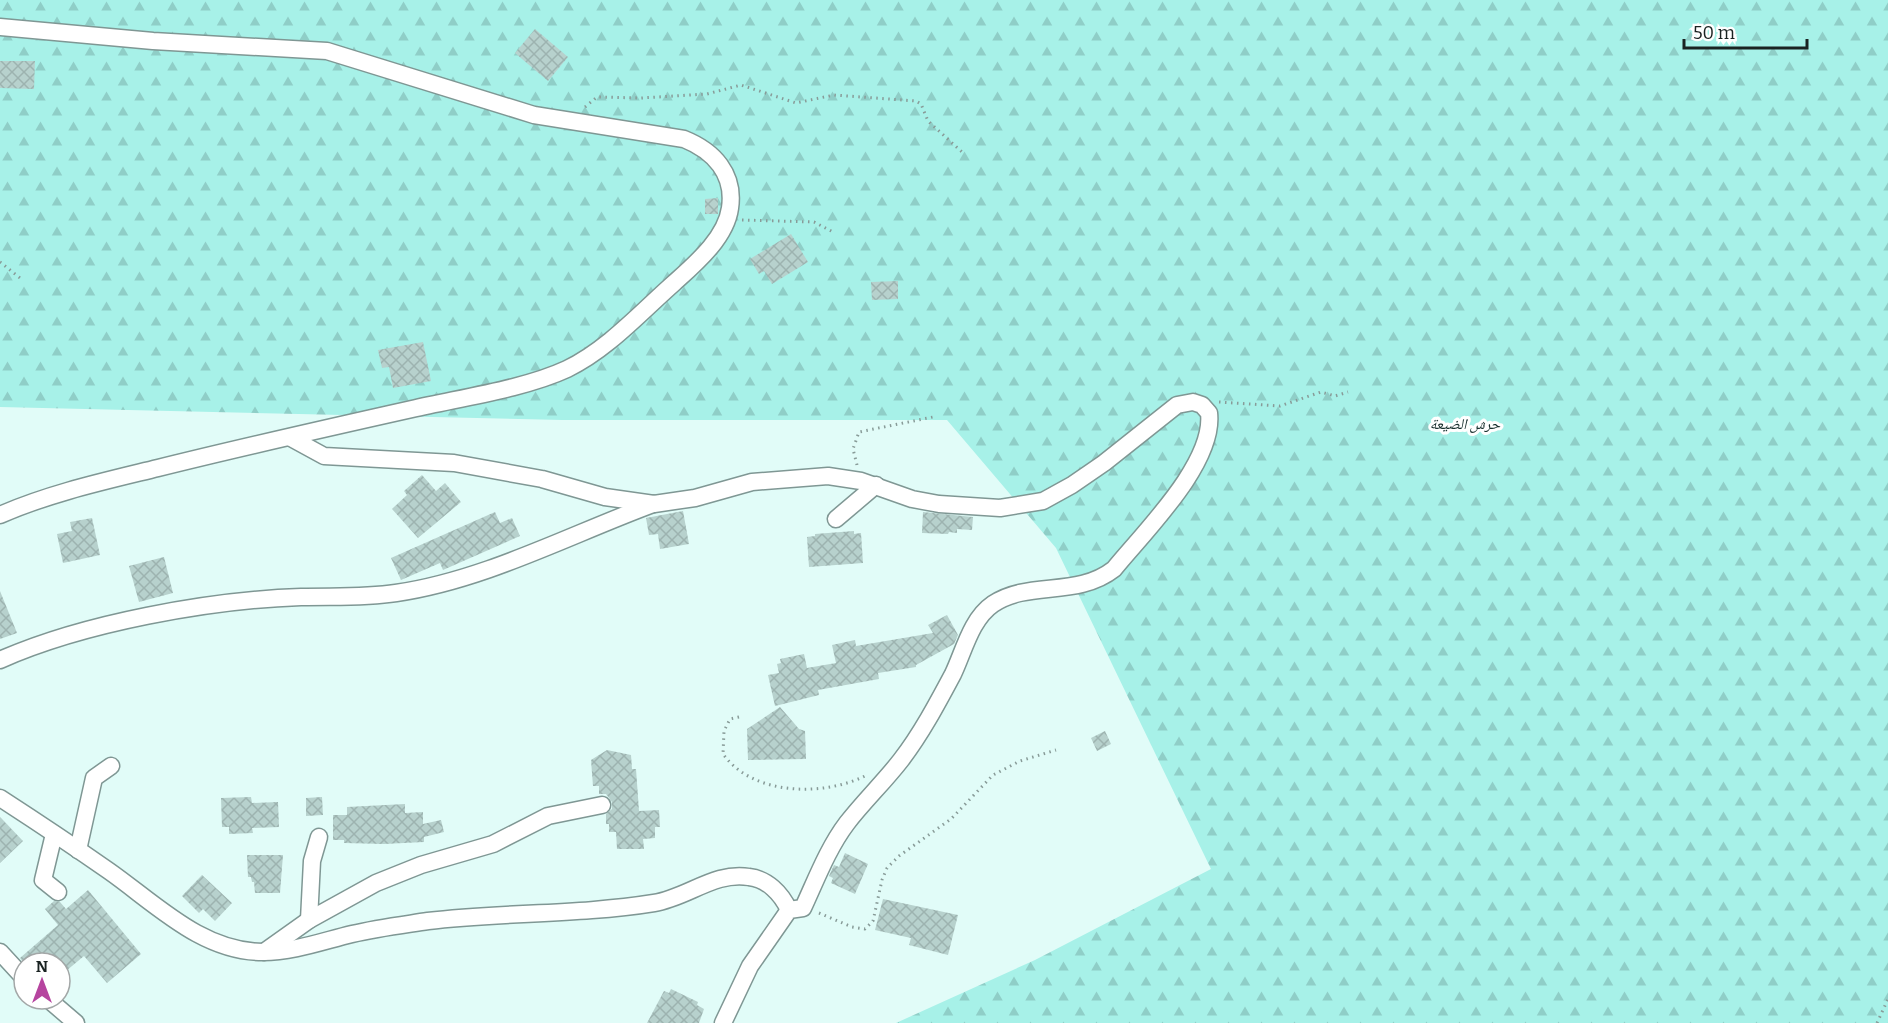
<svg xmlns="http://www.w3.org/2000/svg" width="1888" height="1023" viewBox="0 0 1888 1023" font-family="Bitter,'Noto Naskh Arabic',serif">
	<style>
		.forest { fill: url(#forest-firs) }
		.building { fill: url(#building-cross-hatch) }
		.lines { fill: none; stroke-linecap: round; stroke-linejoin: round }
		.minor-casing { stroke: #7f9794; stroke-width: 19 }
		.path { stroke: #889b98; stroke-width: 3; stroke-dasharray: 1.5 4.5; stroke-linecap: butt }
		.minor { stroke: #fff; stroke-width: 16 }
		.labels { text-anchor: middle; stroke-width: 6; stroke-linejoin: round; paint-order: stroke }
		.park-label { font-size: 15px; font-style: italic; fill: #172f2d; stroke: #fff }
	</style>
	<defs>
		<pattern id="forest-firs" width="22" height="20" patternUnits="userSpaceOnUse" patternTransform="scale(1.5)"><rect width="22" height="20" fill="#a7f1e8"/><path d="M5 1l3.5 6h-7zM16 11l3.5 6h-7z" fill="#8fcec7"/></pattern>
		<pattern id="building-cross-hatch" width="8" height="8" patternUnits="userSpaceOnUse" patternTransform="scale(1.5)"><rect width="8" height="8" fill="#b7d1cd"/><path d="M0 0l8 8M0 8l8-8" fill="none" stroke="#9db3b0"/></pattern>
	</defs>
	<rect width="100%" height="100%" fill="#e1fcf8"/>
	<polygon class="forest" points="0,0 1888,0 1888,1023 896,1023 1035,960 1211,869 1056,548 947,420 562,420 0,407"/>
	<g class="building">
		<polygon points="535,29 568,57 548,81 515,53"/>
		<polygon points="0,61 35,61 34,89 0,88"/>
		<polygon points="718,198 718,214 705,214 705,199"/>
		<polygon points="791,234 808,262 772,284 764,271 759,274 750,259"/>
		<polygon points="898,281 898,299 872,300 871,282"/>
		<polygon points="423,342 431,381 393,388 389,367 382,368 378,350"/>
		<polygon points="422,475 436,491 445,483 461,502 418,538 392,509 407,495 404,491"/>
		<polygon points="683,511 689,544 660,549 658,534 649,535 646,518"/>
		<polygon points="495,512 500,523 512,518 520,536 443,570 440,563 401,580 391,558"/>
		<polygon points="923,512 973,517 972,530 957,529 957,533 949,532 948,534 922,533"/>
		<polygon points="92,518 100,555 63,563 57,534 72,531 70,522"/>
		<polygon points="854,531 854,534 861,533 863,563 809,567 807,537 815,536 815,534"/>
		<polygon points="164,557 173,593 139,602 129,566"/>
		<polygon points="0,591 17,633 0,639"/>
		<polygon points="947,615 958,635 954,644 916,665 916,667 878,673 879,679 818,690 819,695 775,706 768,675 779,673 777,664 781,663 780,659 804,654 807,668 836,663 832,645 855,640 856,646 933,633 928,625"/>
		<polygon points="780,707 799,729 805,731 806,759 748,760 747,729"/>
		<polygon points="1105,731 1111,744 1097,751 1091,738"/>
		<polygon points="607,750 631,755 632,769 636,769 639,811 659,810 660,827 655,827 655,838 643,839 644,849 617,849 616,832 609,832 609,824 606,824 606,814 612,809 612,802 606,794 599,794 599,786 593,786 591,760"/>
		<polygon points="251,797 252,803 278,802 279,827 252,828 253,833 229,834 229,827 222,827 221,798"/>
		<polygon points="322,797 323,815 306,816 306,798"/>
		<polygon points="405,804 405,813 423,812 423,824 441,820 444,832 424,837 424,842 384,844 344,843 344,840 333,840 333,815 347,815 347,807"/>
		<polygon points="0,817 23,841 0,863"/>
		<polygon points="845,853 868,864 855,894 831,883 833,878 829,876 834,865 839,867"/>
		<polygon points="247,855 283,855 280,893 255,893 254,882 252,882 251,877 248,877"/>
		<polygon points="202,875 232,903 215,921 203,909 199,913 182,896"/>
		<polygon points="88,890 141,954 107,983 84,956 60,976 60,963 24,963 20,958 58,925 45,909 54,901 60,902 66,909"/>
		<polygon points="883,899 958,915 948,955 909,945 911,938 875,930"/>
		<polygon points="671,989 698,1002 697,1005 704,1009 699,1023 647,1023 664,991 669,993"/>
	</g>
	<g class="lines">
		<g class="minor-casing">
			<g id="minor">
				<path d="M 0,27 L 153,41 L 327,51 L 534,115 L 684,139 C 714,151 735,174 730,208 C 726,238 695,264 674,283 C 640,313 608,349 567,369 C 524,389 459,398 412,409 C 327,428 242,447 158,468 C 105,481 50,493 0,515"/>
				<path d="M 291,438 L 324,456 L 454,463 L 542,479 L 605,497 L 654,504 L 695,498 L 752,482 L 828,476 L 861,481 L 912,499 L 939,504 L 1000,508 L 1043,501 L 1072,485 L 1104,463 L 1177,405 L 1193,402 L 1202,405 L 1209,413 C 1215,463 1144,532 1114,569 C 1077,598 1029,580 993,604 C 971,619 964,651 953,674 C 937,704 921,734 901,760 C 884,782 864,801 847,823 C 828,848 816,880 803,908 L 789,910 L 750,966 L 723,1023"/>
				<polyline points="836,519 876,485"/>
				<path d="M 0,660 C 83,623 210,600 301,597 C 333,596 364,598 396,593 C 485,580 569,535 653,504"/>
				<path d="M 0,798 C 37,822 73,846 109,871 C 156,904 202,952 263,952 C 293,952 323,941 352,934 C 377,928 402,925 428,921 C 503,912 580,915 654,903 C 687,898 715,871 749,877 C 767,879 781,893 789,910"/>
				<polyline points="54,834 43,880 58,892"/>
				<polyline points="78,850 94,778 111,766"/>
				<polyline points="309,920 312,861 319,837"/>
				<polyline points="0,952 24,978"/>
				<polyline points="264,952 309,920 376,883 421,865 493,844 548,816 602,805"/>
				<polyline points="48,999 76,1023"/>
			</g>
		</g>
		<g class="path">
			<polyline points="585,107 597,97 641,98 707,94 741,85 796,103 834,95 916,101 921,104 928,121 962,152"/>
			<polyline points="742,220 814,222 835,233"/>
			<polyline points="0,262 20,278"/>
			<polyline points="1219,402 1280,406 1321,392 1335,396 1348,392"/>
			<polyline points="857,465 853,449 859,432 933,417"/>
			<path d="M 739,717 L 730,719 L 724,731 L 723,754 C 753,796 824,797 867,775"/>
			<polyline points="819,913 852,927 865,929 873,921 882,880 887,868 899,856 951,819 993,775 1020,761 1056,750"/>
			<polyline points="1877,1023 1888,999"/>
		</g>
		<use href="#minor" class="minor"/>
	</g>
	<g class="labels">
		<g class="park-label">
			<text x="1465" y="429">حرش الضيعة</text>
		</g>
	</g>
	<g transform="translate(42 981)"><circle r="28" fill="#ffffff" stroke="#a3a7a7" stroke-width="1.5"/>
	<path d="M0-4.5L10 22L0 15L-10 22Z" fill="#b6449f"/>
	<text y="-9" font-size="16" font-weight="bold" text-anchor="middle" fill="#1a2322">N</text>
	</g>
	<path d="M1684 39v9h123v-9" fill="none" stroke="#1a2322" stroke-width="3"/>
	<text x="1693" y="39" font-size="18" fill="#1a2322" stroke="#ffffff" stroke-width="4.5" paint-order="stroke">50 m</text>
</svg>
